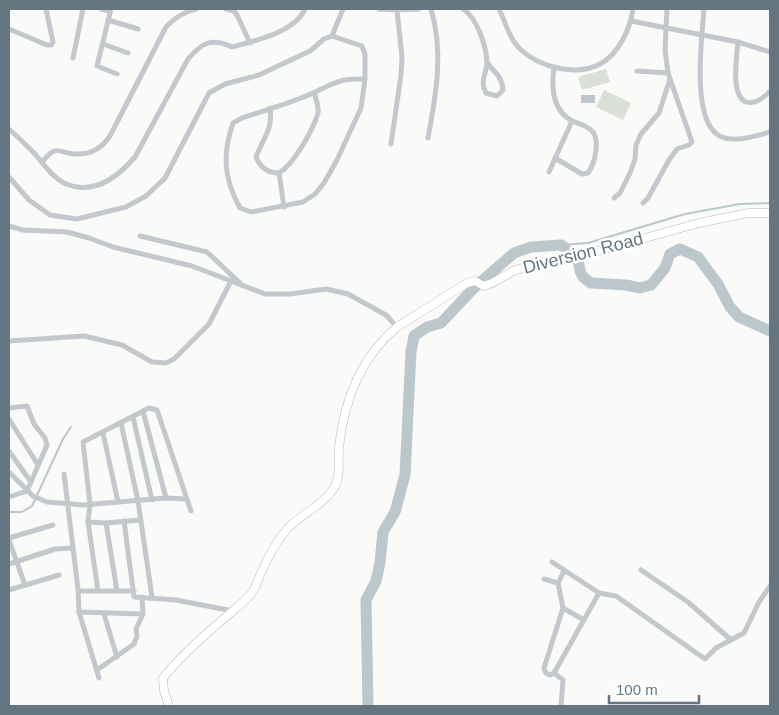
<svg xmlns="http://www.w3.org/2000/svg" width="779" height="715" viewBox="0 0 779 715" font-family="Arial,sans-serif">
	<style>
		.green { fill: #dadfd7 }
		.water { fill: #bbc7cb }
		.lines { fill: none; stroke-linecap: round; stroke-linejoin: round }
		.stream { stroke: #bbc7cb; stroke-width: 2 }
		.river { stroke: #bbc7cb; stroke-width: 11 }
		.secondary-casing { stroke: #b3babf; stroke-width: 9 }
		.street { stroke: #c3c8cc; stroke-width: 5 }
		.secondary { stroke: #fff; stroke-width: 8 }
		.labels { text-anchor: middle; stroke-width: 5; stroke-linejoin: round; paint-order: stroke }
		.street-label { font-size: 18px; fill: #657683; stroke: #fff }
	</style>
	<rect width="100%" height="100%" fill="#fafaf8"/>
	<g class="green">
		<polygon points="606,69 610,82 582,90 578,77"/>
		<polygon points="604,90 631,103 623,120 596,107"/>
	</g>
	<rect class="water" x="581" y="95" width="14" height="8"/>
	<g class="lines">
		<g class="stream">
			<polyline points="561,245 588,243 685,214 740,204 770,203"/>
			<polyline points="9,512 22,512 32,506 63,439 71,427"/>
		</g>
		<g class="river">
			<polyline points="578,259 580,271 583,277 591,283 626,285 640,288 651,285 665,268 670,254 680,249 698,257 718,284 730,307 739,317 770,331"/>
			<polyline points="368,706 366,600 376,581 380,563 383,532 395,512 405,475 411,352 414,336 427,327 441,323 475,287 514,253 531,247 561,245 576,255"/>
		</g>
		<g class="secondary-casing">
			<path id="secondary" d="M 169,706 L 164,691 L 163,678 C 180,657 200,639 220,622 C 230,613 242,604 251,594 C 256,588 258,580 261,573 C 268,557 276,541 288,528 C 302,514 323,505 334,488 C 341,476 338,461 339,447 C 344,401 360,358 397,327 L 467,283 L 475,281 L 484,286 L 492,283 L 515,270 L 606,249 L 699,223 L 748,213 L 770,213"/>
		</g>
		<g class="street">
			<polyline points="101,9 110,11"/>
			<polyline points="111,9 97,66 117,74"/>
			<polyline points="226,9 234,11 238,17 250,43"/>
			<polyline points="379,9 397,10 419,9"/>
			<path d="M 463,9 C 477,18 486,45 487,62 C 487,75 479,80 486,93 L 497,96 L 503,90 C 503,78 494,71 487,63"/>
			<path d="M 499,9 C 506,23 509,39 521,50 C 540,67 576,77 600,64 C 619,54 630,29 633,9"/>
			<path d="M 704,9 C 702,37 691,117 718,135 C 732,144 756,136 770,132"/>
			<polyline points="108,20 138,29"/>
			<polyline points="631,21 738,42 770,52"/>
			<polyline points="9,29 47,45 51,45 53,42 46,9"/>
			<path d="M 332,36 L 362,46 L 365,54 L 365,79 L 361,108 L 337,160 L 324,183 L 315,194 L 303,202 L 251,212 L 240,208 C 224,179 222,155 233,123 L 242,118 C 266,110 291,103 313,93 C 336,83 338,78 365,79"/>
			<path d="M 738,42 C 737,56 730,95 746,102 C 755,105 765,97 770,91"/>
			<polyline points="103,44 128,53"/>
			<polyline points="73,58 83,9"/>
			<polyline points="637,71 668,73"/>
			<path d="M 270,108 C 273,130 263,138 256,157 C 260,167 267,173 279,173 C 294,164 313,130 318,113 C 319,106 316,99 314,93"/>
			<path d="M 9,129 C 18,137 26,145 34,153 C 43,163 52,177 64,183 C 92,196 117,178 135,157 L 188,59 C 202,43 211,37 232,47 C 255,41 295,32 305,9"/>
			<path d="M 428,138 C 436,95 444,52 431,9"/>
			<polyline points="391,144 401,75 402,57 397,10"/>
			<path d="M 555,158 L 582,174 L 588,173 C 595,163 600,142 593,132 C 588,126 578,123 572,121"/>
			<path d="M 42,162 C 45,159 49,153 54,151 C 60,149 67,154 74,154 C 90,155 103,148 111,134 L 166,27 C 175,18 183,12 196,9"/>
			<path d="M 549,172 L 572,121 C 552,110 551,88 554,68"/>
			<polyline points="279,173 284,207"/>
			<polyline points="9,177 29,200 50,215 77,219 126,207 146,196 165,178 209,93 225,84 259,75 310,51 324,39 332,36 343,9"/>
			<polyline points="614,198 620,193 630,173 635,159 636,145 641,134 659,113 670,79"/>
			<polyline points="643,203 648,198 669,160 677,149 689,145 692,142 668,73 665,50 667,9"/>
			<polyline points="9,226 23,230 67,232 89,238 113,247 192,266 265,294 290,294 326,289 348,294 386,315 397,327"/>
			<polyline points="140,236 207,252 240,283"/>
			<polyline points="9,341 84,336 122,345 152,362 166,363 174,359 209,324 231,281"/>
			<polyline points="9,408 27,406 34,424 45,438 47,445 27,491 9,497"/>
			<polyline points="143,411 166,498"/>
			<polyline points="133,417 152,500"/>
			<polyline points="9,419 38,465"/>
			<polyline points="121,423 138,501 152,597"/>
			<polyline points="103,433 118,502"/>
			<polyline points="9,451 31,482"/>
			<polyline points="9,472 33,496 47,502 83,505 166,498 186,499"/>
			<polyline points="64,474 78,589 79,612 99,678"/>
			<polyline points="124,521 134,597 176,600 233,611"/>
			<polyline points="88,522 106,523 140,520"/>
			<polyline points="106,523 117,591"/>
			<polyline points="9,538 53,525"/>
			<polyline points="9,540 25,585"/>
			<polyline points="552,562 599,593 554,673"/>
			<polyline points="9,564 55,549 73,548"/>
			<polyline points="641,570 688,602 730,639"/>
			<polyline points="544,579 558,583"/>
			<polyline points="9,590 59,575"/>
			<polyline points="78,591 134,591"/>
			<polyline points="98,591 88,522 90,504 83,442 149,408 157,410 191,511"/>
			<polyline points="599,593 616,596 705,659 716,648 744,633 759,602 770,586"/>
			<polyline points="563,608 584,620"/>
			<polyline points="79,612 143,614"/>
			<polyline points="104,614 117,657"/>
			<polyline points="97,670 134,644 137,636 136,629 143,614 142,597"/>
			<polyline points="561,706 563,680 554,673 550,675 546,673 544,668 563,608 558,583 564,571"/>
		</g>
		<use href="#secondary" class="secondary"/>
	</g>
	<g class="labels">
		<g class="street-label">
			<text transform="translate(583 253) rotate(-14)" y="6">Diversion Road</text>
		</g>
	</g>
	<rect width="779" height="715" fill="none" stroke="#657683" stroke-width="20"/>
	<path d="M609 695v8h90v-8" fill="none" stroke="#657683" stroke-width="2.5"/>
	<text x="616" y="695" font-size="15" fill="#657683" stroke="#ffffff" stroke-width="4" paint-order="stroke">100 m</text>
</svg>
